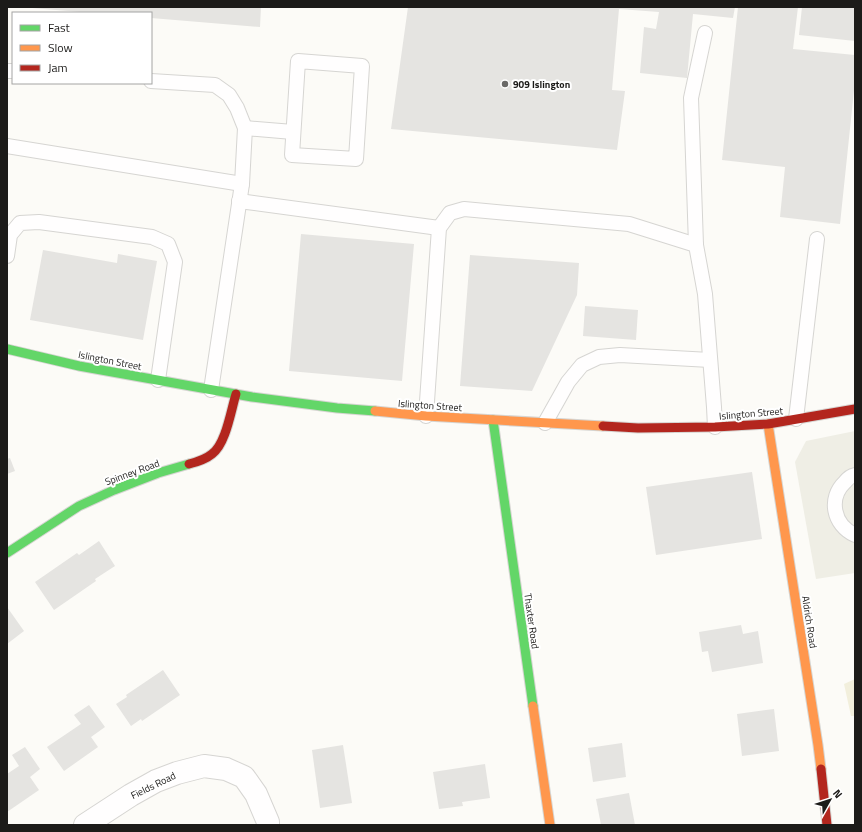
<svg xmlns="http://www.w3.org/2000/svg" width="862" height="832" viewBox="0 0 862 832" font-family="'Titillium Web',sans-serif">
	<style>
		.built { fill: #efeee5 }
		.green { fill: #f2efdc }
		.building { fill: #e5e4e1 }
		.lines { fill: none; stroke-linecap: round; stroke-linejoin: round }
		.lane-casing { stroke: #d6d5d2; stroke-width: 16 }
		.street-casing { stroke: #d6d5d2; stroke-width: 24 }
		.fast-casing { stroke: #d6d5d2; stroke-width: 11 }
		.slow-casing { stroke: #d6d5d2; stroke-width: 11 }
		.jam-casing { stroke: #d6d5d2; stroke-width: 11 }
		.lane { stroke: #fffefe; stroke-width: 14 }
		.street { stroke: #fffefe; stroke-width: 22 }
		.fast { stroke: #63d668; stroke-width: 9 }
		.slow { stroke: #ff974d; stroke-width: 9 }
		.jam { stroke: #b3261e; stroke-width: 9 }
		.poi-dot { fill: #6a6967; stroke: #fff; stroke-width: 1.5 }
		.labels { text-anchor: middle; stroke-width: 4; stroke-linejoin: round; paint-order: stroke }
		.poi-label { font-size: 10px; font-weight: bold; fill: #1c1b19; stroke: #fff; text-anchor: start }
		.street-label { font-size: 10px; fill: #1c1b19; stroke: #fff }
	</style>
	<rect width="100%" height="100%" fill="#fcfbf7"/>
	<polygon class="built" points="855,431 855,573 816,579 795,462 806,441"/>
	<polygon class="green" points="855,679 855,716 851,716 844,684"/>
	<g class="building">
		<polygon points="32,7 261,7 260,27 151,18 151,13 92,13 32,8"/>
		<polygon points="408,7 735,7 733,18 693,14 687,78 640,73 644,27 656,29 659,12 619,9 612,90 625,91 617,150 391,129"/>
		<polygon points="738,7 798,7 793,49 855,55 855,81 840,224 780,217 785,167 722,160"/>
		<polygon points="802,7 855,7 855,41 799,35"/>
		<polygon points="301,234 414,244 402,381 289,371"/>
		<polygon points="43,250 117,263 118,254 157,261 143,340 30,320"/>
		<polygon points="470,255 579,263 577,295 532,391 460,386"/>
		<polygon points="585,306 638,310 636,340 583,336"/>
		<polygon points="10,458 15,471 7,474 7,459"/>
		<polygon points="752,472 762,539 656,555 646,487"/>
		<polygon points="99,541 115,566 95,579 96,581 54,610 35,582 77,553 79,555"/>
		<polygon points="7,607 24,631 7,644"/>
		<polygon points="741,625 743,634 758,631 763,663 712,672 708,651 702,652 699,632"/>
		<polygon points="163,670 180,695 142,721 141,719 131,726 116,704 127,697 126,695"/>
		<polygon points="89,705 105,727 91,737 98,747 64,771 47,747 81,724 74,715"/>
		<polygon points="774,709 779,751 742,756 737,714"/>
		<polygon points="622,743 626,777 593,782 588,748"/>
		<polygon points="343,745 352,803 320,808 312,750"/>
		<polygon points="25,747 40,769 30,777 39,790 7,812 7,774 19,766 12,755"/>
		<polygon points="485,764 490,798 462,802 463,806 439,809 433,772"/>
		<polygon points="629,793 635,825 601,825 596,799"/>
	</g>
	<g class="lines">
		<g class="lane-casing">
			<g id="lane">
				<polygon points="298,61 362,66 356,159 292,155"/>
				<polyline points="7,71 13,71"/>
				<polyline points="151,81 215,85 229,95 237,108 245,128 242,184"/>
				<polyline points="245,128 293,132"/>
				<polyline points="7,146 242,184 211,390"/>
				<polyline points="239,201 439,228"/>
				<polyline points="696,245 691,98 705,33"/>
				<polyline points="7,256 10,235 20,223 39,222 152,237 168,244 175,262 158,380"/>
				<polyline points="426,416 439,228 450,213 464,209 629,224 696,245 705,294 714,407 715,427"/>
				<polyline points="796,419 817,239"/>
				<polyline points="545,423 568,382 582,365 599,357 620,355 710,360"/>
				<path d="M 855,475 C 850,476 848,478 845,482 C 828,498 833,525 855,535"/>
			</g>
		</g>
		<g class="street-casing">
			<polyline id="street" points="85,825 131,795 156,781 177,773 204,766 226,769 244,777 256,794 268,822 268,825"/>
		</g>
		<g class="fast-casing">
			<g id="fast">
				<polyline points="7,349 79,366 252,397 337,408 375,411"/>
				<polyline points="493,420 533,706"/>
				<polyline points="7,553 79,506 114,490 158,473 189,464"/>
			</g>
		</g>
		<g class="slow-casing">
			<g id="slow">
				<polyline points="375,411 426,416 603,426"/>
				<polyline points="768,424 818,745 821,769"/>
				<polyline points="533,706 550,825"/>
			</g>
		</g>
		<g class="jam-casing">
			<g id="jam">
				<polyline points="603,426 638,428 715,427 768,424 855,409"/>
				<path d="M 189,464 C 197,462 206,459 212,454 C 226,444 231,410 236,394"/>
				<polyline points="821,769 827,825"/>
			</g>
		</g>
		<use href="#lane" class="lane"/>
		<use href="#street" class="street"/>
		<use href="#fast" class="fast"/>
		<use href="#slow" class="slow"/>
		<use href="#jam" class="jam"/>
	</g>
	<circle class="poi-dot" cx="505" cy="84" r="4"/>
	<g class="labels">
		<g class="poi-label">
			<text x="513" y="88">909 Islington</text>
		</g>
		<g class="street-label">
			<text transform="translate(110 360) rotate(11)" y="4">Islington Street</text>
			<text transform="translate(430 405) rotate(4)" y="4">Islington Street</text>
			<text transform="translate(751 413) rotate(-5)" y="4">Islington Street</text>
			<text transform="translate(132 472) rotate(-20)" y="4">Spinney Road</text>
			<text transform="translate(532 621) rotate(82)" y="4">Thaxter Road</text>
			<text transform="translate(810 622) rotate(81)" y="4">Aldrich Road</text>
			<text transform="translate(153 785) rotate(-26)" y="4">Fields Road</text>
		</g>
	</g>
	<rect width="862" height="832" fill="none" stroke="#1c1b19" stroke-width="16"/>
	<rect x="12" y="12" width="140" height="72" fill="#ffffff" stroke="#a4a4a3"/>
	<rect x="20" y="25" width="20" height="6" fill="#63d668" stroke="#a4a4a3"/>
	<text x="48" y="32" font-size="12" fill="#1c1b19">Fast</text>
	<rect x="20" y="45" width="20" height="6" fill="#ff974d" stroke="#a4a4a3"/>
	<text x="48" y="52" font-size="12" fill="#1c1b19">Slow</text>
	<rect x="20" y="65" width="20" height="6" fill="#b3261e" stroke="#a4a4a3"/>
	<text x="48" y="72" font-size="12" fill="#1c1b19">Jam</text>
	<g transform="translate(830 800) rotate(51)" stroke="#ffffff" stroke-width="3" paint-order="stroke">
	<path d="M0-3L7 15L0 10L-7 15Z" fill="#1c1b19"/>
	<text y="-6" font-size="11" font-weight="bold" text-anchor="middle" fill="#1c1b19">N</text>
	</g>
</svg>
